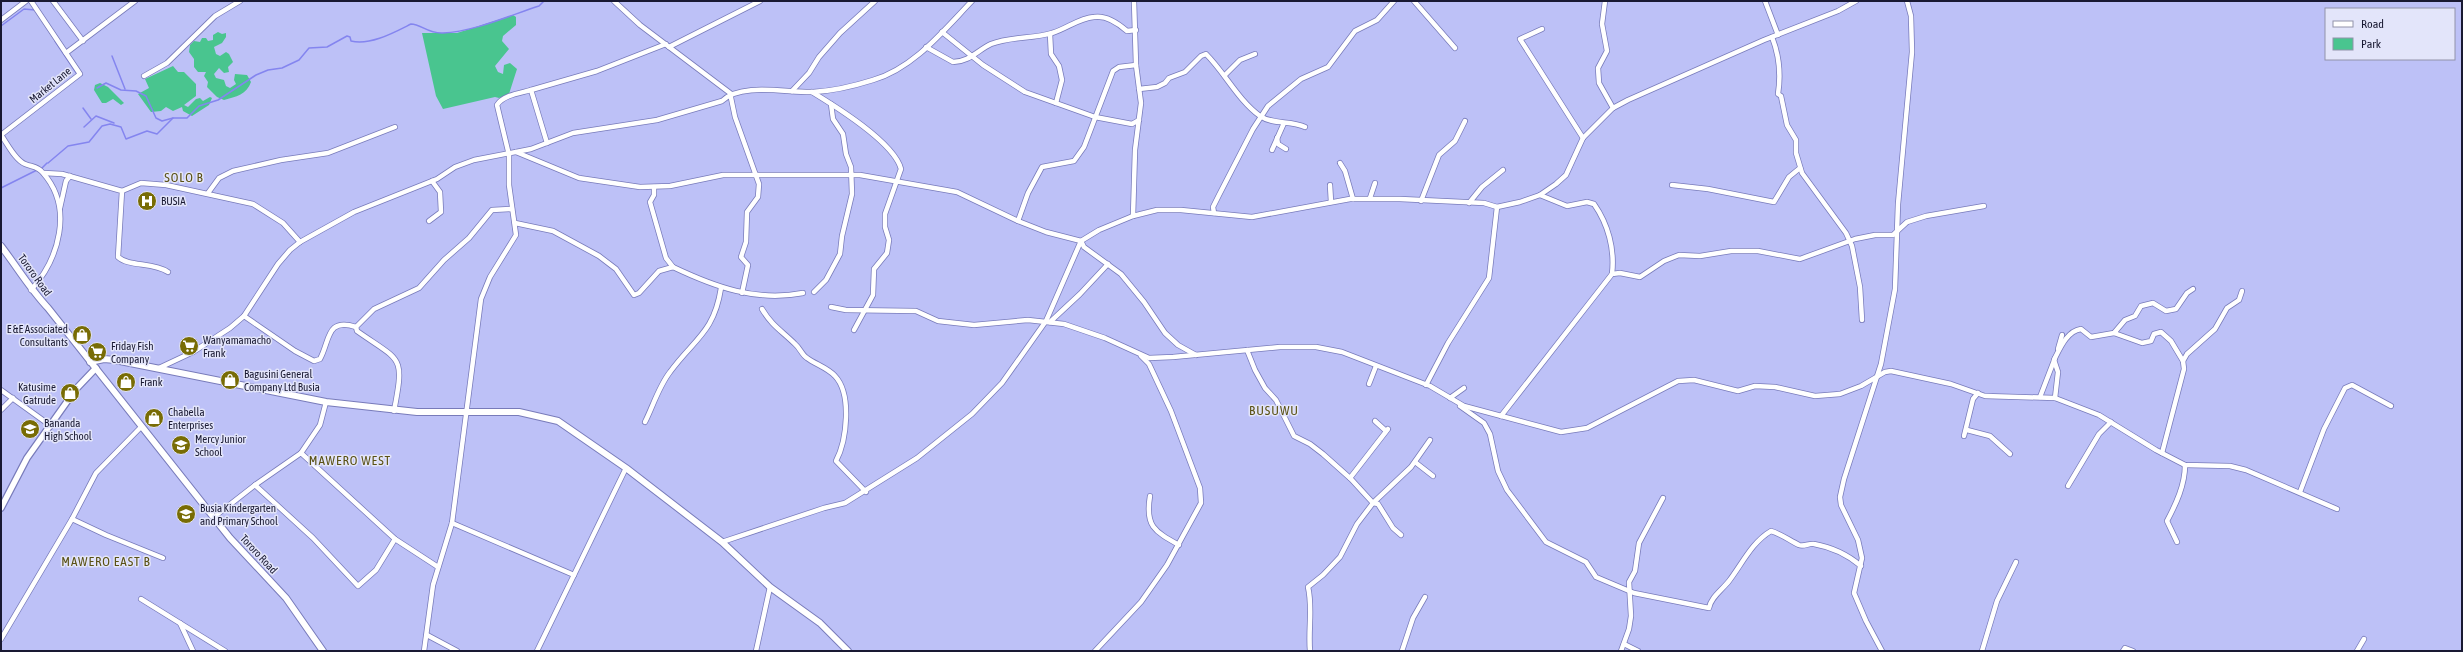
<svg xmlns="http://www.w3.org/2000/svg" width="2463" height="652" viewBox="0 0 2463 652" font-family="'Asap Condensed',sans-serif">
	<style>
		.green { fill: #49c58f }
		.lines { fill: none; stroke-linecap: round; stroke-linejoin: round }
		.stream { stroke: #8485ef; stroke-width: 1.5 }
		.minor-casing { stroke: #787bba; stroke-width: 6 }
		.tertiary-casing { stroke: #787bba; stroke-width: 8 }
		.secondary-casing { stroke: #787bba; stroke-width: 8 }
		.minor { stroke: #fff; stroke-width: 4.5 }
		.tertiary { stroke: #fff; stroke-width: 5.5 }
		.secondary { stroke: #fff; stroke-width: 6 }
		.labels { text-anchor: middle; stroke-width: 3; stroke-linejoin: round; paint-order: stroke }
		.street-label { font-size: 11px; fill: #191932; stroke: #e3e5fa }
		.poi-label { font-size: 11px; fill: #191932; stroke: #e3e5fa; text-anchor: start }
		.quarter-label { font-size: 13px; letter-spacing: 1px; fill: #5a5114; stroke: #e3e5fa }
	</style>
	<rect width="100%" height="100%" fill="#bdc1f7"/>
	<g class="green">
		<polygon points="513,15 516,17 516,25 503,36 502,41 509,49 495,66 498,72 503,74 504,65 510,63 517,69 509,94 499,98 495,97 443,109 436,96 422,33 457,33"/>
		<path d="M 218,32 L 222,34 L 226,33 L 226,37 L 222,43 L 214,47 L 216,54 L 220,56 L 226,52 L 229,54 L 233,62 L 228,67 L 229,72 L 224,73 L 219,68 L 214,74 L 216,78 L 224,80 L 226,86 L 230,88 L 236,84 L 234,80 L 235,74 L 247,75 L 251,82 C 247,94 236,97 224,100 L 217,97 L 207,87 L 208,82 L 204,76 L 206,72 L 198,72 L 194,67 L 194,59 L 189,52 L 190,45 L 194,41 L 200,42 L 202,38 L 206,38 L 208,41 L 213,40 L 213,35 Z"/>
		<polygon points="173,66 178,72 184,72 196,84 196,96 184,105 188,107 196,99 200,98 203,101 210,97 212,98 209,105 192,116 183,111 182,107 173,111 166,107 161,111 151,112 138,94 149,88 145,79"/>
		<polygon points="100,83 108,87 124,103 121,105 113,99 106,103 102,103 94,90 95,85"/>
	</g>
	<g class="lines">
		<g class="stream">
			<polyline points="1,26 24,9 35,10"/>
			<polyline points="55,41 77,74"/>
			<polyline points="112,56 125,89"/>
			<polyline points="97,88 106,83 121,90 136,91 146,96 156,118 162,121 173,118"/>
			<polyline points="83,108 91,119"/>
			<polyline points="84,127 96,116 114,123"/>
			<path d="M 48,163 L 68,146 L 89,142 L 102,126 L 110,124 L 121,127 L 126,139 L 147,131 L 157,134 L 173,118 L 187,118 L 199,106 L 218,100 L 256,75 L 268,70 L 282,68 L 299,60 L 309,48 L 327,47 L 347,36 L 350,37 L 351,41 C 370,46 395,32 411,24 C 421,24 428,34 443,33 C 473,32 511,15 539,6 L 544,1"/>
			<polyline points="42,168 47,163"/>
			<polyline points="1,188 37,170"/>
		</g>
		<g class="minor-casing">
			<g id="minor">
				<polyline points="53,1 83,41"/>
				<polyline points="614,1 640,25 730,93 735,117 759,184 758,197 747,212 746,242 741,257 748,265 742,293"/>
				<polyline points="1414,1 1455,48"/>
				<polyline points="1605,1 1602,24 1607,51 1598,68 1599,83 1613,108"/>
				<polyline points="1765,1 1778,35"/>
				<polyline points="1,20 26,1"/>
				<polyline points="1542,29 1520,39 1583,138"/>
				<polyline points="942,32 983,65 1025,92 1095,117 1132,124 1139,120"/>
				<polyline points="1050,34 1051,54 1059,66 1062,80 1056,103"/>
				<path d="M 1772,37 C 1779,55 1781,75 1778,94 L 1781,96 L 1787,125 L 1796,140 L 1796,153 L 1802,173 L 1846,233 L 1852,246 L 1860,287 L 1862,320"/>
				<polyline points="669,47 760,1"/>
				<path d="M 926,47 L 953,62 C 969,62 978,50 991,44 C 1011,36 1033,39 1052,33 C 1066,29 1079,18 1094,17 C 1106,15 1119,24 1127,31 L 1136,30"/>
				<polyline points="66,53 135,1"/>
				<polyline points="1225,75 1240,60 1255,54"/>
				<polyline points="144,76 167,63 215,16 240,1"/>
				<path d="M 1139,89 L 1157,87 L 1165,83 L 1169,78 L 1185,72 L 1201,56 L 1206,54 C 1225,73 1238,100 1260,116 C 1273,125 1291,120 1305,127"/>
				<polyline points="792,91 809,73 819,57 840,33 875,1"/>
				<path d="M 812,92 C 835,106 894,142 901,169 L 885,214 L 885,227 L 889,240 L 887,253 L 874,269 L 873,295 L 854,330"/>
				<path d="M 1,135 C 7,143 15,160 25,164 C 32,167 38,166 43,173 C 74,208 59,259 31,290"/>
				<polyline points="1,135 80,74 31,1"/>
				<polyline points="1277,138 1278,144 1286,149"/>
				<polyline points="547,143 531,90 597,71 666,44"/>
				<polyline points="1272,150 1284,123"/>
				<polyline points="516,152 579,178 640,187 670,186 723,175 860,175 957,192 1018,221 1046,232 1081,241 1084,247 1121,274 1144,302 1165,333 1178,345 1196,355"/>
				<polyline points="1340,163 1345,171 1353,199"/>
				<path d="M 44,173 L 62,174 L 122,191 L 118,257 C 129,267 153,262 168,272"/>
				<polyline points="1330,185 1331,202"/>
				<polyline points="1672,185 1708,189 1774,202 1789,177 1800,168"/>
				<polyline points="654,187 654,195 650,202 666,258 673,267"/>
				<polyline points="122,191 141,183 166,185 253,204 283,223 300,242"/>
				<polyline points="208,193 219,178 233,171 281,160 328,153 395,127"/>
				<path d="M 1540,195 L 1567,206 L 1587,202 L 1594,204 C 1608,224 1615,249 1612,274"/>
				<polyline points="1370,198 1375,183"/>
				<polyline points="1421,201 1439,155 1455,141 1465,121"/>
				<polyline points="1469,203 1482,187 1503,170"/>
				<polyline points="60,208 66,181 70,176"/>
				<polyline points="1214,213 1213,207 1219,195 1253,129 1268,106 1301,79 1328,67 1355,31 1377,20 1394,1"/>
				<polyline points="1133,216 1135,150 1141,103 1136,65 1134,1"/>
				<polyline points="429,221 441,212 440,192 432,181"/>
				<polyline points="1018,221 1028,193 1042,167 1074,161 1084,147 1113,71 1119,67 1136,65"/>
				<path d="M 515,223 L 553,231 L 599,256 L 616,269 L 634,295 L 639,293 L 659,271 L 673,267 C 715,287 756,302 803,293"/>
				<polyline points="814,292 826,280 840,254 842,236 852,194 851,167 846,154 843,134 833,119 831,104"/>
				<polyline points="831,307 846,310 916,311 938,321 974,325 1028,320 1064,324 1105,338 1149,358 1173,357 1280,347 1316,347 1342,352 1430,386 1464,406 1561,432 1587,428 1678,381 1694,380 1738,391 1755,386 1775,387 1815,396 1840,394 1861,386 1885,372 1891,371 1951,384 1985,396 2055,398 2099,415 2156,450 2185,465 2230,466 2246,470 2337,509"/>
				<path d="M 762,309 C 772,326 782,331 795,344 C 800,348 802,355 807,358 C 815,364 828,368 835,376 C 852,394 847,440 836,461 L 866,492"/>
				<path d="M 244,316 L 295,351 L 314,361 L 320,359 C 330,341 326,317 356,327"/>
				<polyline points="1050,322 1080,294 1108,264"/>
				<polyline points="2114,333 2142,343 2151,341 2154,334 2161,332 2171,341 2183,361"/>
				<polyline points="2058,349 2062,335"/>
				<polyline points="1247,350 1255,370 1265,388 1276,400 1294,436 1310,444 1323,454 1351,479 1373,503 1378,504 1393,528 1401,535"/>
				<path d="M 159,368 L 193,352 L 230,328 L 244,316 L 278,264 L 290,250 L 300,242 L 354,212 L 437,179 L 455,167 L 474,160 L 531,149 L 573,133 L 657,120 L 722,101 C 741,82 787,93 813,92 C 833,91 854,86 873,80 C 914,68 944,30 972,1"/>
				<polyline points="1369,384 1376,366"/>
				<polyline points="1426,385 1448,343 1489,278 1497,207"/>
				<polyline points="1,390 51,426"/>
				<polyline points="2040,397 2055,358"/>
				<polyline points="1450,398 1464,388"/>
				<path d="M 2055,398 L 2058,372 L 2054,360 C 2060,348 2067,331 2081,329 L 2091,337 L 2114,333 L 2125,320 L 2135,316 L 2141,306 L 2153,303 L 2166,311 L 2176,309 L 2187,293 L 2193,289"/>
				<path d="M 1460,406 L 1484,423 L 1490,434 L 1498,471 L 1507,490 L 1546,542 L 1586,562 L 1596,577 L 1634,593 L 1709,608 C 1711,597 1722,590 1729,581 C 1742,564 1752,542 1771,531 C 1781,534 1789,540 1799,545 C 1804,547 1809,543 1814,544 C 1831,547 1848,555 1861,566"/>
				<polyline points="1,410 13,398"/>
				<path d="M 394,411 C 405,354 401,362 357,331 L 356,327 L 374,309 L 419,288 L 444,260 L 469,238 L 492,210 L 512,209"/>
				<polyline points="1501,416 1612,274 1620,273 1640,277 1664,261 1679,255 1700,256 1731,251 1758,251 1800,259 1855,239 1875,235 1893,235 1907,222 1926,216 1984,206"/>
				<polyline points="1375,421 1386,431"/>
				<path d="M 645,422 C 653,406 659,386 670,372 C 694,339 714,333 721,288"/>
				<polyline points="1967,430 1990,436 2010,454"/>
				<polyline points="1964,436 1973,399 1978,393"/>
				<polyline points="301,453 320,425 326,402"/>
				<polyline points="2162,453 2184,369 2183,361 2187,354 2215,329 2227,308 2239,300 2242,291"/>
				<polyline points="1415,462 1433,476"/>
				<polyline points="1350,478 1388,429"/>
				<polyline points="255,485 313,538 358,586 376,570 395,539"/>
				<polyline points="2068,486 2099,434 2111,422"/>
				<polyline points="2300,492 2324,429 2345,388 2352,385 2391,406"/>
				<path d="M 1150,496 C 1145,526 1154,531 1179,545"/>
				<polyline points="214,517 255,485 301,453 395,539 438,567"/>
				<polyline points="72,519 106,535 163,558"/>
				<polyline points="452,523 574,575"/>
				<polyline points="722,542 824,508 845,503 917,458 972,414 1002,383 1046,321 1081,241 1099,230 1133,216 1157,210 1181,210 1252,217 1350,199 1400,199 1484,203 1497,207 1520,202 1540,195 1556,184 1566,175 1583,138 1613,108 1628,100 1764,40 1838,11 1856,1"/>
				<path d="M 2177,542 L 2167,521 C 2176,504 2185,485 2185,465"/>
				<polyline points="141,599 225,651"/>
				<polyline points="180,623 193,651"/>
				<polyline points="427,635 457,651"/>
				<polyline points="1,639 72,519 96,473 141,427"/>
				<polyline points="1624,644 1638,651"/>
				<path d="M 424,651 L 433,585 L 452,523 L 481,299 L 490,277 L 516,235 L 509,185 L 509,155 L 497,105 C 503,95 521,93 531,90"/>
				<polyline points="537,651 626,468"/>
				<polyline points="756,651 770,587"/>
				<polyline points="1095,651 1141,602 1167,565 1201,503 1200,488 1171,411 1149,364 1141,356"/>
				<path d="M 1310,651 C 1308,629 1313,608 1308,587 L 1323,575 L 1340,557 L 1357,524 L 1373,503 L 1411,467 L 1430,440"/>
				<polyline points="1402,651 1413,618 1425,597"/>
				<polyline points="1621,651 1629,629 1631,616 1629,582 1635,571 1639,543 1663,498"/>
				<polyline points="1882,651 1866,621 1854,593 1862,558 1858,540 1841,505 1840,497 1844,479 1881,364 1895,289 1898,204 1912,52 1911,16 1907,1"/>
				<polyline points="1982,651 1997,601 2016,562"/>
				<polyline points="2123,651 2125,648 2133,651"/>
				<polyline points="2357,651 2364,639"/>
			</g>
		</g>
		<g class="tertiary-casing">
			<polyline id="tertiary" points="1,508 27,458 76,389 96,368"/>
		</g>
		<g class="secondary-casing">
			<g id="secondary">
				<path d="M 1,246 C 17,267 30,289 48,308 L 230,538 L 286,598 L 323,651"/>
				<polyline points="90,362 104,359 115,360 326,402 417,412 519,412 558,421 626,468 722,542 770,587 820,623 848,651"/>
			</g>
		</g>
		<use href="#minor" class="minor"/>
		<use href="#tertiary" class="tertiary"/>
		<use href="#secondary" class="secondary"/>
	</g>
	<defs>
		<g id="hospital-disc" transform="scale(1)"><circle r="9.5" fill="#786c05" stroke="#e3e5fa"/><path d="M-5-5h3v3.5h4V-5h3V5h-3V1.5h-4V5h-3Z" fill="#fff"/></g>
		<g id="shop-disc" transform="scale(1)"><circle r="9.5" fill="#786c05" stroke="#e3e5fa"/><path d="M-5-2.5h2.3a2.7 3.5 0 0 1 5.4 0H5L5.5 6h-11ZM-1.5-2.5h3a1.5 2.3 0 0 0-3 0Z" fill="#fff"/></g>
		<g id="supermarket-disc" transform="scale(1)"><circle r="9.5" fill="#786c05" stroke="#e3e5fa"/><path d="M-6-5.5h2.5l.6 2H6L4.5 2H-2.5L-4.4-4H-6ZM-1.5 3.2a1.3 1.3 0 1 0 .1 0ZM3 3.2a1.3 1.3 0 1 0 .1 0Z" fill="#fff"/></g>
		<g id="school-disc" transform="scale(1)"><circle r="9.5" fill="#786c05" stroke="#e3e5fa"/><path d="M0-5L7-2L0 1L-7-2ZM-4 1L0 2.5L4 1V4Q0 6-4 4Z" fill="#fff"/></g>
	</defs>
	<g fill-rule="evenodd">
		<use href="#hospital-disc" x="147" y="201"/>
		<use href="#shop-disc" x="82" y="335"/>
		<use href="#supermarket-disc" x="189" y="346"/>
		<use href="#supermarket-disc" x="97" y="352"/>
		<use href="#shop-disc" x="230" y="380"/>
		<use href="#shop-disc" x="126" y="382"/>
		<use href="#shop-disc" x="70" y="393"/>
		<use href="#shop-disc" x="154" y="418"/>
		<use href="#school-disc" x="30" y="429"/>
		<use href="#school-disc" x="181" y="445"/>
		<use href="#school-disc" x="186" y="514"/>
	</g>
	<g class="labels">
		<g class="street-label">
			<text transform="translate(50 85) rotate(-39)" y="4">Market Lane</text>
			<text transform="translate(35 275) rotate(54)" y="4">Tororo Road</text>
			<text transform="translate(259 554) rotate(47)" y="4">Tororo Road</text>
		</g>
		<g class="poi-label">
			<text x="161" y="205">BUSIA</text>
			<text x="68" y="333" text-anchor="end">E &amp;E Associated<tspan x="68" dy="13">Consultants</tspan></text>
			<text x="203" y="344">Wanyamamacho<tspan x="203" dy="13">Frank</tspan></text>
			<text x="111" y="350">Friday Fish<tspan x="111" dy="13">Company</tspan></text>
			<text x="244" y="378">Bagusini General<tspan x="244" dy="13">Company Ltd Busia</tspan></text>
			<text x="140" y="386">Frank</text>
			<text x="56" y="391" text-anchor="end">Katusime<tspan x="56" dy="13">Gatrude</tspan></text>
			<text x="168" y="416">Chabella<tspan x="168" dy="13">Enterprises</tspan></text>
			<text x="44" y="427">Bananda<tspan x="44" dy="13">High School</tspan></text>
			<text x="195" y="443">Mercy Junior<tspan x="195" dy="13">School</tspan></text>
			<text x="200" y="512">Busia Kindergarten<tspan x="200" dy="13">and Primary School</tspan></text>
		</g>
		<g class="quarter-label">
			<text x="184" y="182">SOLO B</text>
			<text x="1274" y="415">BUSUWU</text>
			<text x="350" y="465">MAWERO WEST</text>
			<text x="106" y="566">MAWERO EAST B</text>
		</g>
	</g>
	<rect width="2463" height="652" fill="none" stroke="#191932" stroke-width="4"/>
	<rect x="2325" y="8" width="130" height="52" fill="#e3e5fa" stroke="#9293aa"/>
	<rect x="2333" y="21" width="20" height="6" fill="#ffffff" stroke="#9293aa"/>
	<text x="2361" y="28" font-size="12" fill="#191932">Road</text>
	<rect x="2333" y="38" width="20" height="12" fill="#49c58f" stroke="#9293aa"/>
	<text x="2361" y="48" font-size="12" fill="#191932">Park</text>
</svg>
